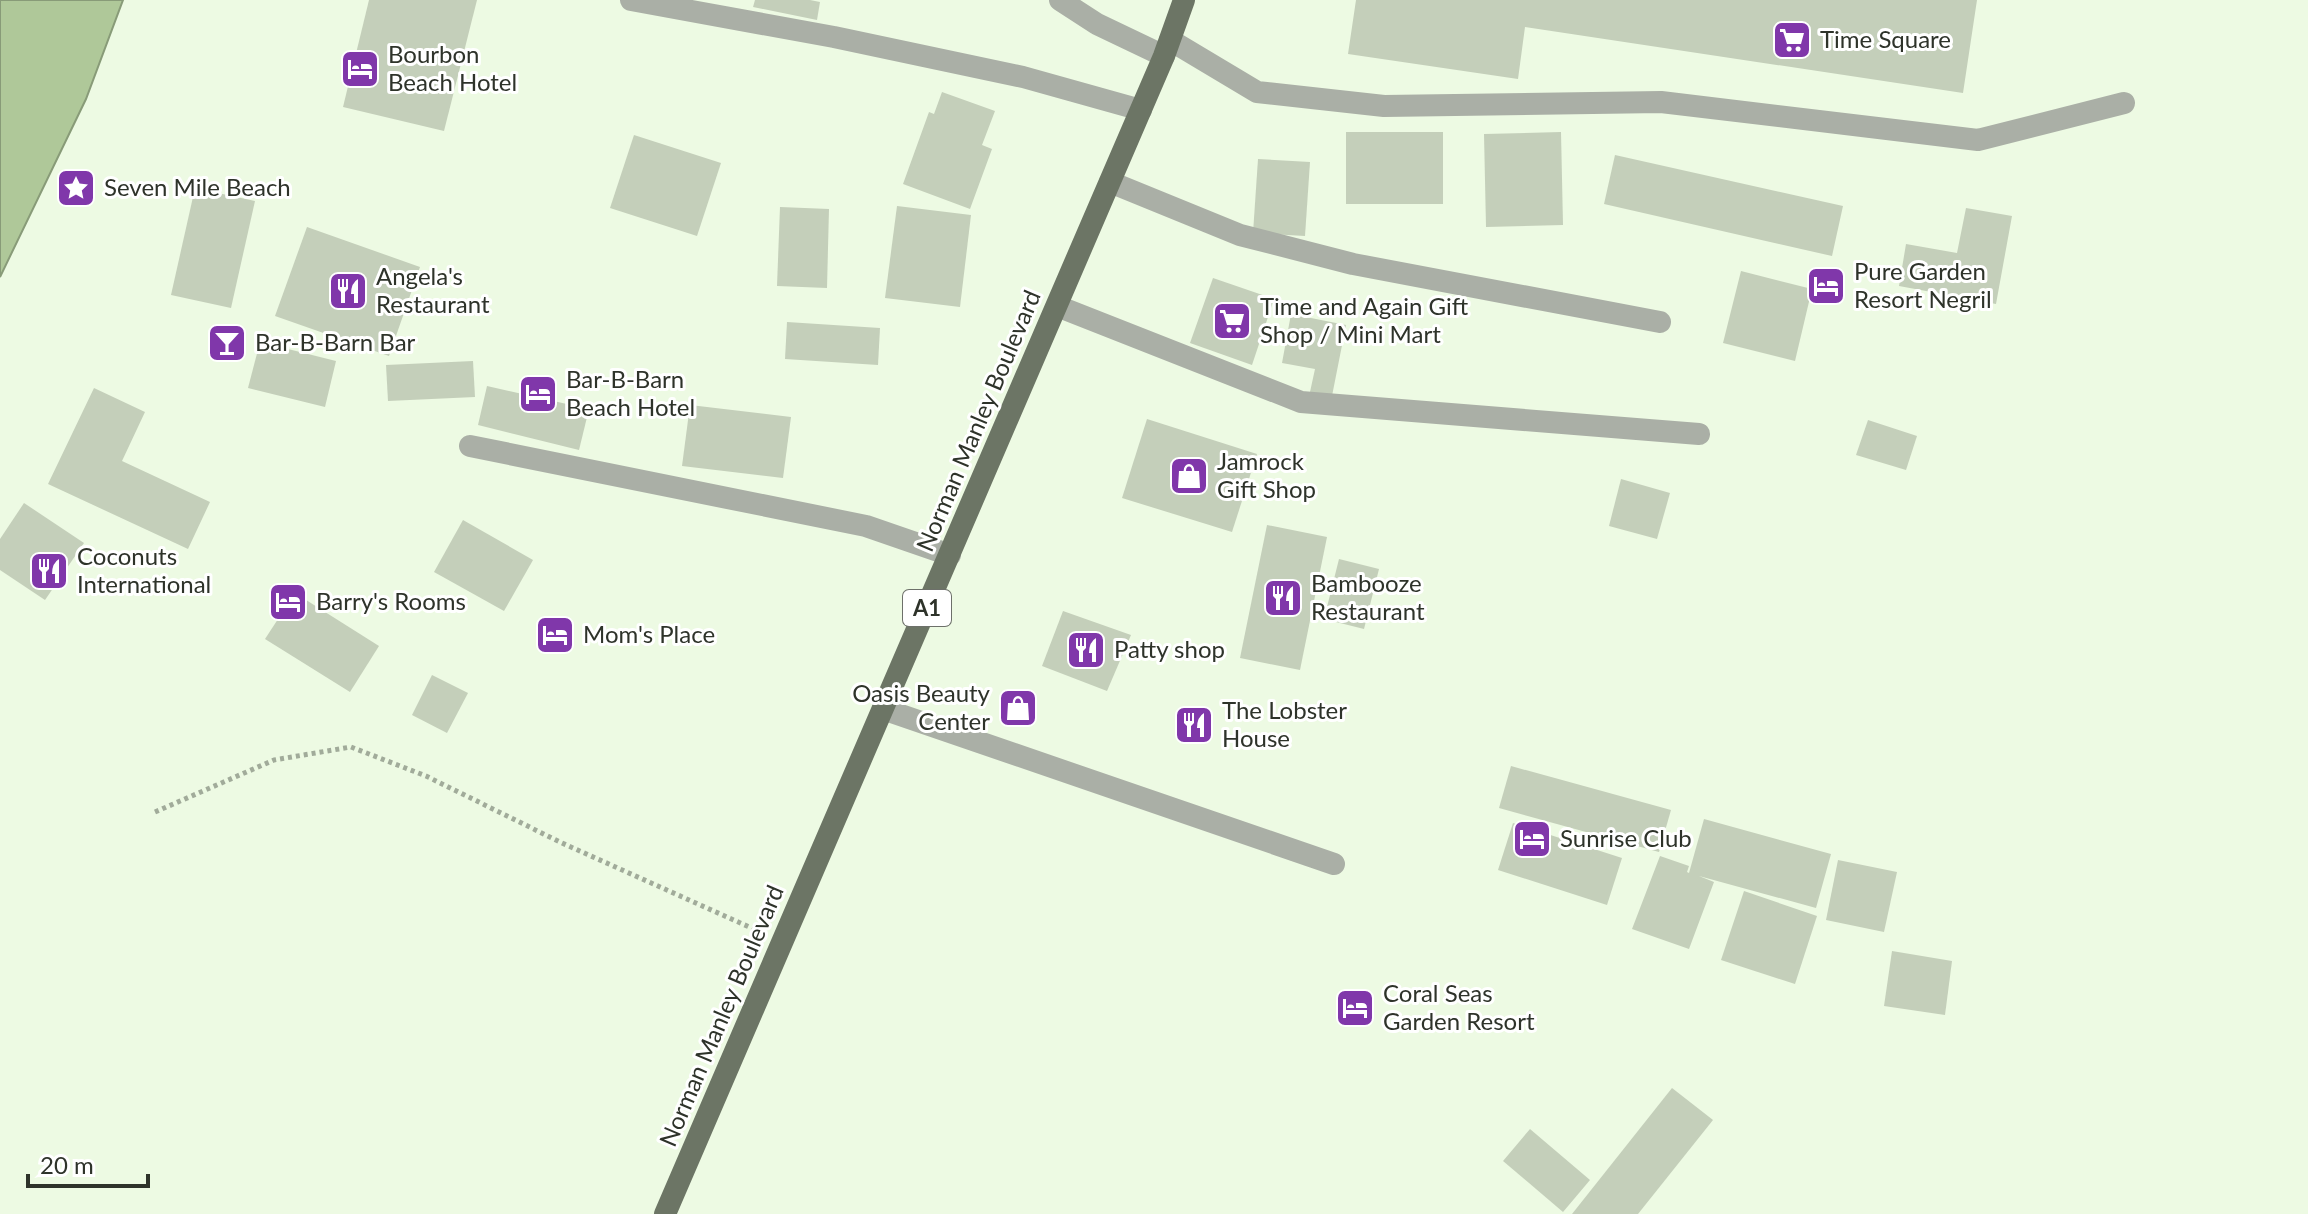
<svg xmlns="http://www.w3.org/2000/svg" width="2308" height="1214" viewBox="0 0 2308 1214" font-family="Lato,sans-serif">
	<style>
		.water { fill: #afc899; stroke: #889b78; stroke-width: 2 }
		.building { fill: #c4cfba }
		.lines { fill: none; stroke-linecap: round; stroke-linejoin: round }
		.path { stroke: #a1ab9a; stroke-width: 5; stroke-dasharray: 4 4; stroke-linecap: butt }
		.service { stroke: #aaafa6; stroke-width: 22 }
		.minor { stroke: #aaafa6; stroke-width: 22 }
		.primary { stroke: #6c7565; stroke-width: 22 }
		.labels { text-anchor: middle; stroke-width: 6; stroke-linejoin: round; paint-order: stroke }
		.shield { fill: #fff; stroke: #6d706a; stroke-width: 2 }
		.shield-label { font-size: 22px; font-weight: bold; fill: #2e332a }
		.poi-label { font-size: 24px; fill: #2e332a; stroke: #fff; text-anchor: start }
		.street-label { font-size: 24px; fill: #2e332a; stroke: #fff }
	</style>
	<rect width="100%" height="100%" fill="#edfae3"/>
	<polygon class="water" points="0,0 123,0 86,99 0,277"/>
	<g class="building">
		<polygon points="369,0 477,0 444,131 343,107"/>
		<polygon points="755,0 810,0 820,2 817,20 753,7"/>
		<polygon points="1356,0 1977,0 1963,93 1525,27 1518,79 1348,54"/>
		<polygon points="942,92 995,111 982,145 992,149 970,209 903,184 929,112 934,114"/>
		<rect x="1346" y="132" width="97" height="72"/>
		<polygon points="1561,132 1563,225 1486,227 1484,134"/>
		<polygon points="634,135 721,163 697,236 610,208"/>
		<polygon points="1615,155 1843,206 1832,256 1604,204"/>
		<polygon points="1258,159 1310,162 1305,236 1253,233"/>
		<polygon points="195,188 255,201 231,308 171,295"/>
		<polygon points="897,206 971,215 960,307 885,298"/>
		<polygon points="780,207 829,209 827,288 777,286"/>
		<polygon points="1966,208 2012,216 1996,304 1899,286 1906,244 1957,253"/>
		<polygon points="307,227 420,267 389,356 275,316"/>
		<polygon points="1741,271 1812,289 1795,361 1723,343"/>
		<polygon points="1213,278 1274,299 1252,365 1190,343"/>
		<polygon points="1291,314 1346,325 1332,396 1310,392 1315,369 1282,363"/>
		<polygon points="787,322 880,328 878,365 785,359"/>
		<polygon points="260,342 336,361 325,407 248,388"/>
		<polygon points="473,361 475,397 388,401 386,365"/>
		<polygon points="487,386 589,409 579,450 478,425"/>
		<polygon points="94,388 145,412 122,461 210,502 188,549 48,484"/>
		<polygon points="690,405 791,417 783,478 682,466"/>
		<polygon points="1147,419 1257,454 1232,532 1122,498"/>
		<polygon points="1868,420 1917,436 1906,470 1856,455"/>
		<polygon points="1621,479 1670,493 1657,539 1609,526"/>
		<polygon points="24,503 84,543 45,600 0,570 0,539"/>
		<polygon points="463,520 533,560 504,611 434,572"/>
		<polygon points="1267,525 1327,537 1300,670 1240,658"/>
		<polygon points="1339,559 1379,569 1364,629 1324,619"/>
		<polygon points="295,593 379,646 350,692 265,639"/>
		<polygon points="1063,611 1131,635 1107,691 1042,666"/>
		<polygon points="432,675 468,693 447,733 412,715"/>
		<polygon points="1511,766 1671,810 1659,852 1499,808"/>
		<polygon points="1704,819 1831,854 1816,908 1699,876 1714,882 1689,949 1632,929 1660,856 1689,866 1687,872 1689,873"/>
		<polygon points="1513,823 1622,858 1607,905 1498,870"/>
		<polygon points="1838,860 1897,872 1884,932 1826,920"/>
		<polygon points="1744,891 1817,916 1795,984 1721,960"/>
		<polygon points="1892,951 1952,961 1945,1015 1884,1006"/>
		<polygon points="1672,1088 1713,1120 1638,1214 1572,1214"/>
		<polygon points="1530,1129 1590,1180 1563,1212 1503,1161"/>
	</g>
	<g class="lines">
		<polyline class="path" points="155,812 274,760 351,747 426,776 562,843 756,930"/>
		<g class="service">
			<polyline points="631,0 834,37 1023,77 1141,110"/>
			<polyline points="1060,0 1097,24 1164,56"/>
			<polyline points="1170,40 1257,92 1384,106 1661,102 1978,140 2124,103"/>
			<polyline points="1057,306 1301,402 1699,434"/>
			<polyline points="470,446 866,526 950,555"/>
			<polyline points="883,709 1334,864"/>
		</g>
		<polyline class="minor" points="1110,182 1240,235 1353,264 1660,322"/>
		<polyline class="primary" points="665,1214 1164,56 1184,0"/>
	</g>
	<defs>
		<g id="supermarket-square" transform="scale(2)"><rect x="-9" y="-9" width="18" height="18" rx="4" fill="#8037aa" stroke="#fff"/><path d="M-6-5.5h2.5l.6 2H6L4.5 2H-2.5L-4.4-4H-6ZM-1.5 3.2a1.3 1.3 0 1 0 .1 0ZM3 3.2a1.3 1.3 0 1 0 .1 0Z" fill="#fff"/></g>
		<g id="hotel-square" transform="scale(2)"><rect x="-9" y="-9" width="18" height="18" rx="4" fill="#8037aa" stroke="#fff"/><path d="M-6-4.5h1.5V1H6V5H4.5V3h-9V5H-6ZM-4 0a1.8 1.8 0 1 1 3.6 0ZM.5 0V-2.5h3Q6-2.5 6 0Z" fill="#fff"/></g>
		<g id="sight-square" transform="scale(2)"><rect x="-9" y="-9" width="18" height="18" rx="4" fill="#8037aa" stroke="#fff"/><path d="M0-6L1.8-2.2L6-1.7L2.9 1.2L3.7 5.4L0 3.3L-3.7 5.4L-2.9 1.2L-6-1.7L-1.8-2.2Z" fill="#fff"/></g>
		<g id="restaurant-square" transform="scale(2)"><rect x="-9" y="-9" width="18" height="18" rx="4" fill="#8037aa" stroke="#fff"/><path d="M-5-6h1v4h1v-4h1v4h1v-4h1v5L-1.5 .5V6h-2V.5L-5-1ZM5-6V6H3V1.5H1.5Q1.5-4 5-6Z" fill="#fff"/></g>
		<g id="bar-square" transform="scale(2)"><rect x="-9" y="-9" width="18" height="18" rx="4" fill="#8037aa" stroke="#fff"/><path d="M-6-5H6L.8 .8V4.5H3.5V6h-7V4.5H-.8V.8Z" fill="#fff"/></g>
		<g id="shop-square" transform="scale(2)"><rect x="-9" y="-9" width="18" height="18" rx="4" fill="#8037aa" stroke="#fff"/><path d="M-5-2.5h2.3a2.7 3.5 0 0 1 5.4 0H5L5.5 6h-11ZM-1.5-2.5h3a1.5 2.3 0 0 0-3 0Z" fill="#fff"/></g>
	</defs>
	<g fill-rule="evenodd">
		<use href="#supermarket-square" x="1792" y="40"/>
		<use href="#hotel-square" x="360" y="69"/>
		<use href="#sight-square" x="76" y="188"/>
		<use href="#hotel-square" x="1826" y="286"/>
		<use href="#restaurant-square" x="348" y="291"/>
		<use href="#supermarket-square" x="1232" y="321"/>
		<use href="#bar-square" x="227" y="343"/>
		<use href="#hotel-square" x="538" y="394"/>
		<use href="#shop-square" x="1189" y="476"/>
		<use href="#restaurant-square" x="49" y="571"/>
		<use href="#restaurant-square" x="1283" y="598"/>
		<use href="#hotel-square" x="288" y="602"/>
		<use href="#hotel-square" x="555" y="635"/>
		<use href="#restaurant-square" x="1086" y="650"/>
		<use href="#shop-square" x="1018" y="708"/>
		<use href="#restaurant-square" x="1194" y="725"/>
		<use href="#hotel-square" x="1532" y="839"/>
		<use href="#hotel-square" x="1355" y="1008"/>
	</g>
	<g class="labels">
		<rect class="shield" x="903" y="590" width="48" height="36" rx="6"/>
		<g class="shield-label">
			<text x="927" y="616">A1</text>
		</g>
		<g class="poi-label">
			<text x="1820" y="48">Time Square</text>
			<text x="388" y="63">Bourbon<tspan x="388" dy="28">Beach Hotel</tspan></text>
			<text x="104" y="196">Seven Mile Beach</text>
			<text x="1854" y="280">Pure Garden<tspan x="1854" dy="28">Resort Negril</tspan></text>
			<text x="376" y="285">Angela's<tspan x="376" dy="28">Restaurant</tspan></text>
			<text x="1260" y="315">Time and Again Gift<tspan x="1260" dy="28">Shop / Mini Mart</tspan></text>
			<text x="255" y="351">Bar-B-Barn Bar</text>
			<text x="566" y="388">Bar-B-Barn<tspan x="566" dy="28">Beach Hotel</tspan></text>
			<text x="1217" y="470">Jamrock<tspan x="1217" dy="28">Gift Shop</tspan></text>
			<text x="77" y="565">Coconuts<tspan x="77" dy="28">International</tspan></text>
			<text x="1311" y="592">Bambooze<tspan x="1311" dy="28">Restaurant</tspan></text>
			<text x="316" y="610">Barry's Rooms</text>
			<text x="583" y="643">Mom's Place</text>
			<text x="1114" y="658">Patty shop</text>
			<text x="990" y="702" text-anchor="end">Oasis Beauty<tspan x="990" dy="28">Center</tspan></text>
			<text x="1222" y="719">The Lobster<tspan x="1222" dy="28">House</tspan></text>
			<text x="1560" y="847">Sunrise Club</text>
			<text x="1383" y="1002">Coral Seas<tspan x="1383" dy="28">Garden Resort</tspan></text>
		</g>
		<g class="street-label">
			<text transform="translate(979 421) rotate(-67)" y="8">Norman Manley Boulevard</text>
			<text transform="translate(722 1016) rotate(-67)" y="8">Norman Manley Boulevard</text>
		</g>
	</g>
	<path d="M28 1174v12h120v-12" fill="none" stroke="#2e332a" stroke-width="4"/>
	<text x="40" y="1174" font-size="24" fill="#2e332a" stroke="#ffffff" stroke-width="6" paint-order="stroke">20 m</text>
</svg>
